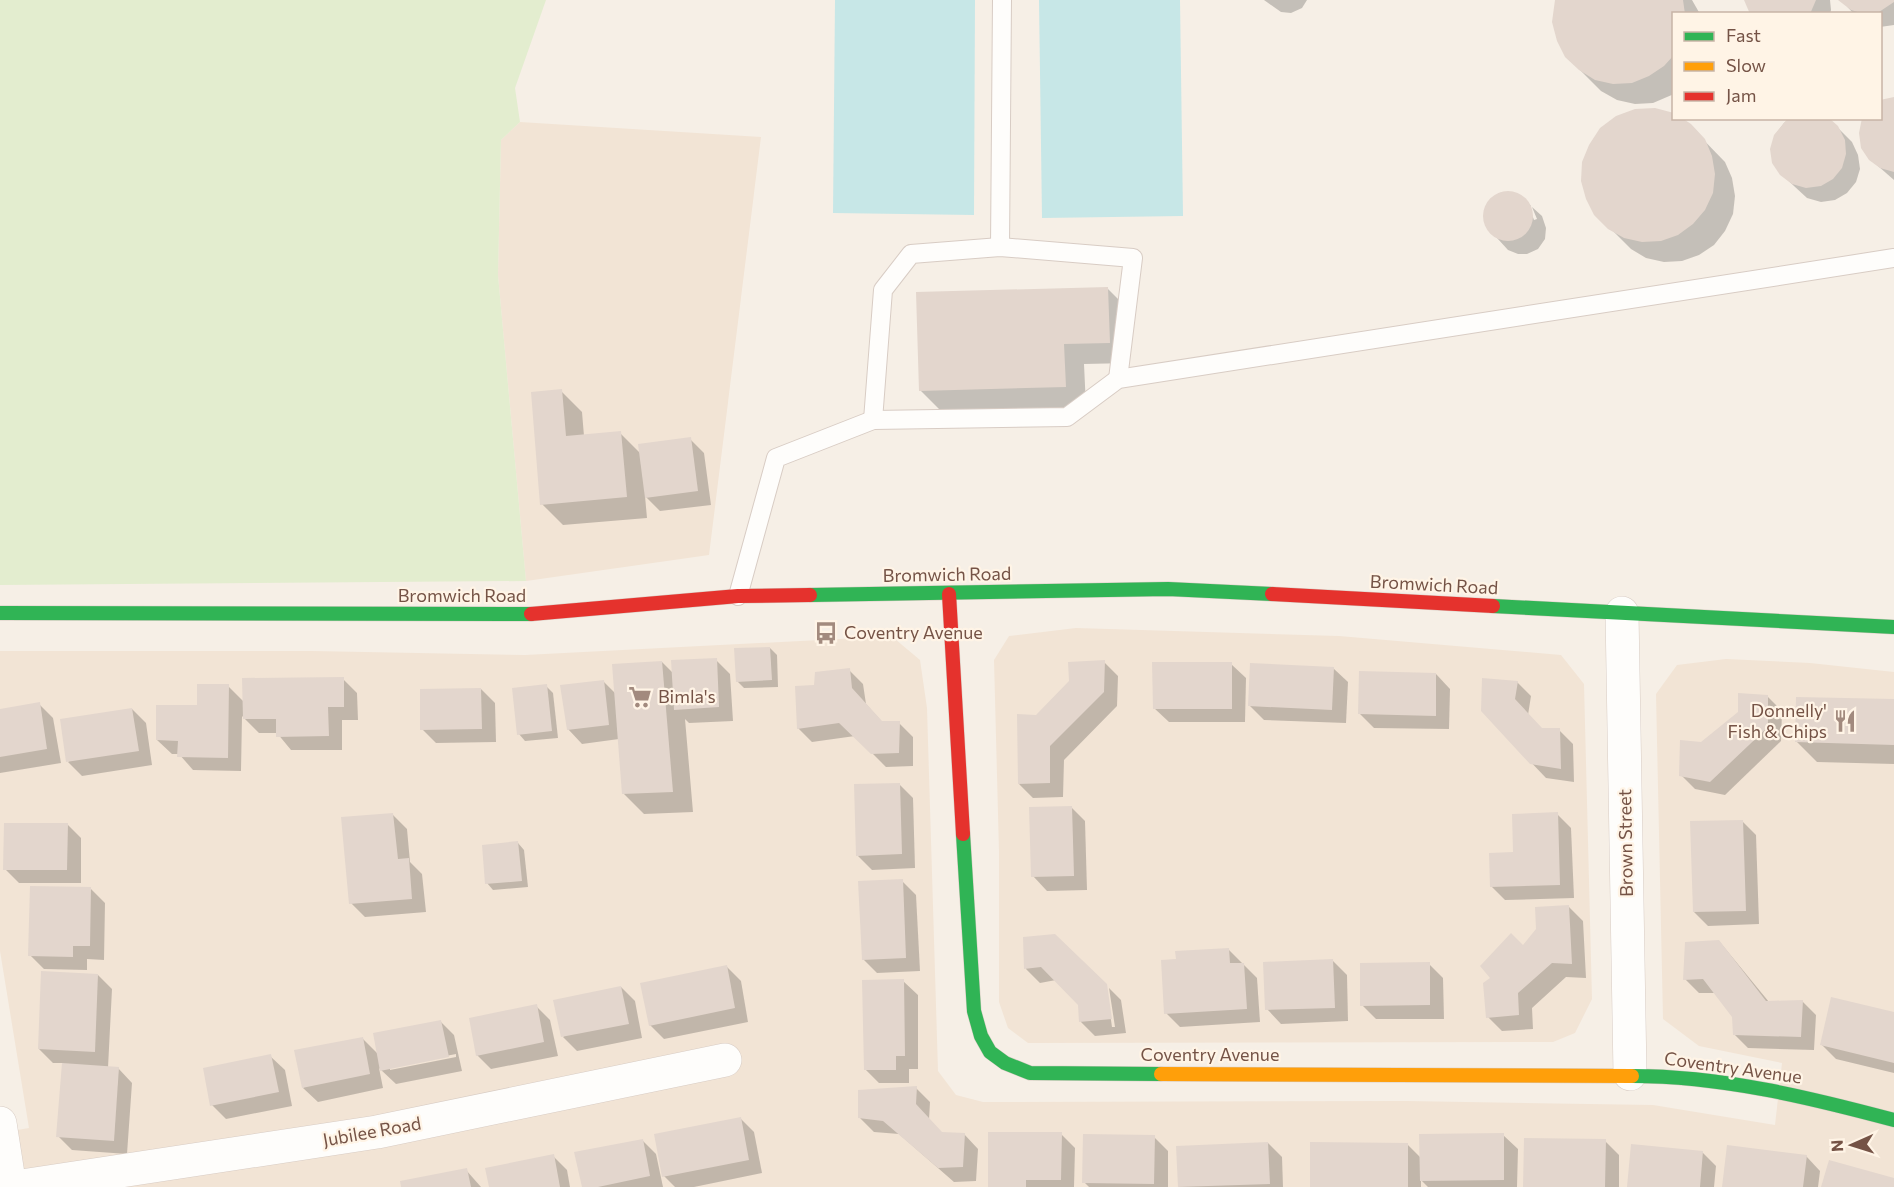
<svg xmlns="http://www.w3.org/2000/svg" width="1894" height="1187" viewBox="0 0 1894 1187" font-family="Commissioner,sans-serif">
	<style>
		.residential { fill: #f2e4d5 }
		.green { fill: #e3edcf }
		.water { fill: #c7e7e7 }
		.shadow { fill: #0003; fill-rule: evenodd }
		.building { fill: #e3d6cd }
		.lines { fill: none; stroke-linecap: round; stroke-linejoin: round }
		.lane-casing { stroke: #d8ccc4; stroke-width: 20 }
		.street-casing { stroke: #d8ccc4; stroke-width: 34 }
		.fast-casing { stroke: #d7cbc2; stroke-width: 15 }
		.slow-casing { stroke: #d7cbc2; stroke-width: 15 }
		.jam-casing { stroke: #d7cbc2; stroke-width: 15 }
		.lane { stroke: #fefdfb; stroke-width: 18 }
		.street { stroke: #fefdfb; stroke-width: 33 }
		.fast { stroke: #30b455; stroke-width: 14 }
		.slow { stroke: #ff9f0a; stroke-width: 14 }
		.jam { stroke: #e5322d; stroke-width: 14 }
		.labels { text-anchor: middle; stroke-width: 4.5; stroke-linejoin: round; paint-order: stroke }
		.street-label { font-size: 18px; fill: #755346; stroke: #fff4e6 }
		.poi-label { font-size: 18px; fill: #755346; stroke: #fff4e6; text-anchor: start }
	</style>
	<rect width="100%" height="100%" fill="#f6efe6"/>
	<g class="residential">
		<polygon points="520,122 761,137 709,555 526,581 498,275 501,140"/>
		<polygon points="1076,628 1339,636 1561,655 1584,684 1592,999 1575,1033 1553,1042 1028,1043 1008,1028 999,1002 999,852 994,660 1009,636"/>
		<polygon points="878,637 895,639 920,660 927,708 938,1071 956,1095 983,1102 1406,1101 1653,1105 1775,1125 1782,1063 1699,1046 1663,1019 1656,694 1677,665 1726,659 1810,663 1894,672 1894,1187 0,1187 0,1133 29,1128 0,951 0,651 312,651 525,655"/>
	</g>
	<polygon class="green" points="0,0 546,0 515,88 520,122 501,140 498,275 526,581 0,585"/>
	<g class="water">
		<polygon points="835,0 975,0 974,215 833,213"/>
		<polygon points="1039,0 1180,0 1183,216 1042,218"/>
	</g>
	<g class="shadow">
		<polygon points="1264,0 1307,0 1302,8 1291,13 1281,12"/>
		<polygon points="1556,0 1692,0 1700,14 1674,14 1674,94 1653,103 1635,104 1617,100 1601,91 1566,56"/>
		<polygon points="1745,0 1830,0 1831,10 1830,14 1752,14"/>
		<polygon points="1841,0 1894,0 1894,25 1880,27 1880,14 1854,14"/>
		<polygon points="1894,98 1894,180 1870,159 1880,118"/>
		<polygon points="1674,118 1690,126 1725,162 1732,178 1735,196 1733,214 1725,231 1714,245 1699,255 1682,261 1664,262 1646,258 1631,249 1596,214"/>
		<polygon points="1791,118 1837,127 1852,142 1858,155 1860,169 1856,182 1847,193 1835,200 1821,202 1807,198 1781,174 1775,135 1784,123"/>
		<polygon points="1509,192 1519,195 1527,202 1531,206 1529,206 1534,220 1537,219 1532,207 1542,216 1546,228 1545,239 1538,249 1527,254 1518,254 1508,250 1487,227 1484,218 1485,208 1499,193"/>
		<polygon points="1107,288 1128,309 1130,363 1084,364 1086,407 941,411 920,390"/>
		<polygon points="561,391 582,412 584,436 620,433 641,454 690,439 704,453 711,505 660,511 645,496 647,518 563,525 542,504"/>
		<polygon points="770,648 777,655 778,687 744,688 737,681"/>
		<polygon points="716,660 730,674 733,721 689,723 685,719 693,812 644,814 623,793 619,739 582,744 568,729 603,681 616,694 662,662 674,674"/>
		<polygon points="1104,662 1118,676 1117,706 1064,760 1063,797 1033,798 1019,784 1037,716"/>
		<polygon points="1231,664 1246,678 1245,722 1169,722 1154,708"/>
		<polygon points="1333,668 1348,682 1346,723 1264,720 1250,706"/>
		<polygon points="849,670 863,684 866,704 883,723 899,723 913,737 913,766 886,767 855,736 812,742 798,728 816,687"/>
		<polygon points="1436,674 1450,689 1449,729 1374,728 1360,714"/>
		<polygon points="343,679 357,693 358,720 342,720 342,750 291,750 277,733 259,733 242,716 241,771 193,770 179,754 172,754 157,740 228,686 244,702"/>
		<polygon points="1517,682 1531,696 1528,715 1542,729 1559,730 1573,744 1574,782 1546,778 1482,711"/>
		<polygon points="546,686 553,693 558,738 525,741 519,734"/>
		<polygon points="481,689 495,703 496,742 436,743 422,729"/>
		<polygon points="1768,697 1782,711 1781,741 1725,795 1695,789 1681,775 1701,744"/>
		<polygon points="1894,701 1894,764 1817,762 1796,741"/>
		<polygon points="39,704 53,718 61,763 0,773 0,711"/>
		<polygon points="132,709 146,723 152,765 82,776 68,762"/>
		<polygon points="899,784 913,798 915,868 872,870 858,856"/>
		<polygon points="1071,807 1085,821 1087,890 1047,891 1033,876"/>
		<polygon points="1557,814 1571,828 1574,898 1505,900 1491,886"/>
		<polygon points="393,815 407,829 410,862 422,874 426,912 365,917 351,903"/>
		<polygon points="1742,821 1756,835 1759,924 1708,926 1694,912"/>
		<polygon points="67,824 81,838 81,883 19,883 5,869"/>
		<polygon points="518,843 524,850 528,887 493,890 487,883"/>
		<polygon points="902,881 916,895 920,971 877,973 863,959"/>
		<polygon points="91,889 105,903 104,960 87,959 87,970 44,969 30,955"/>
		<polygon points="1569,907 1583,921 1586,978 1566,977 1532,1008 1533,1029 1502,1031 1488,1017 1523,947"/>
		<polygon points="1025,938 1106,985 1112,1027 1115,1027 1109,988 1121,1000 1126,1033 1095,1036 1081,1022 1080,1005 1056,980 1040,983 1026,969"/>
		<polygon points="1719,941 1769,1002 1802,1001 1816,1015 1814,1050 1748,1048 1734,1034 1734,1016 1715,993 1699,993 1685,979"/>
		<polygon points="1228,949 1257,978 1260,1022 1180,1027 1166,1013"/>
		<polygon points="1333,961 1347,975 1348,1021 1281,1024 1267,1009"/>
		<polygon points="1429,964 1443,978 1444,1019 1376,1019 1362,1005"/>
		<polygon points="727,967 741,981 748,1022 664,1039 650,1025"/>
		<polygon points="98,975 112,989 108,1068 118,1068 132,1083 127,1154 72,1150 58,1136 63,1063 53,1063 39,1049"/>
		<polygon points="903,981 918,995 918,1069 909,1069 909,1083 879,1083 865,1069"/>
		<polygon points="621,987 635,1001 642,1038 577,1051 563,1037"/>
		<polygon points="536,1006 550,1020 558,1056 491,1069 477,1055"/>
		<polygon points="1894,1013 1894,1073 1836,1059 1822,1045"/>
		<path d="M 440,1021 L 454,1035 L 462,1071 L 396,1084 L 379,1068 L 383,1088 L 318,1102 L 303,1088 L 362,1038 L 379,1055 ZM 456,1054 L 456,1057 L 390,1070 L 390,1067 Z"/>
		<polygon points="270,1056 285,1070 292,1106 226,1119 212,1105"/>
		<polygon points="916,1088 930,1102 929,1120 942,1134 964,1134 978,1149 976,1181 954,1182 899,1134 874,1132 860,1118"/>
		<polygon points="740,1118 754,1132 762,1173 694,1187 675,1187 664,1176"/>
		<polygon points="1061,1134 1075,1148 1074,1187 990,1187"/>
		<polygon points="1503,1135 1518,1149 1517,1187 1428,1187 1421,1180 1421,1187 1312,1187 1407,1144 1421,1158"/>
		<polygon points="1154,1137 1168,1151 1168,1187 1089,1187 1084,1182"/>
		<polygon points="642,1140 656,1154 663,1187 583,1187"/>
		<polygon points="1605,1141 1619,1155 1619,1187 1526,1187"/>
		<polygon points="1268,1143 1282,1157 1283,1187 1179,1187 1177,1147"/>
		<polygon points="1702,1152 1716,1166 1714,1187 1628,1187"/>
		<polygon points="553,1156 567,1170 570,1187 491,1187"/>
		<polygon points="1806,1156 1820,1171 1818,1187 1724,1187"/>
		<polygon points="466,1170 481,1187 402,1187"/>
	</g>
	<g class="building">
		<polygon points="1555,0 1683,0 1685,14 1674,14 1674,55 1664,66 1649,76 1632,83 1613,84 1595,80 1579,70 1565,57 1557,41 1552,22"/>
		<polygon points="1744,0 1816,0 1810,14 1750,14"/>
		<polygon points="1838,0 1894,0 1894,2 1879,12 1864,14 1851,10"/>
		<polygon points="1894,97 1894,172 1880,168 1869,160 1861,148 1859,133 1862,118 1880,118 1880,100"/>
		<polygon points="1655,108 1674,113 1674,118 1682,118 1691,124 1705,139 1712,156 1715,174 1713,193 1705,210 1693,224 1678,235 1661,241 1642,242 1624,238 1608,229 1594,215 1586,199 1581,181 1582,162 1589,145 1600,128 1616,116 1635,109"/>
		<polygon points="1788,118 1829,118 1838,126 1845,140 1846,154 1842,168 1833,179 1821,186 1806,188 1792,184 1780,175 1772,163 1770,149 1774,135"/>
		<circle cx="1508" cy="216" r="25"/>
		<polygon points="1108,287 1110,343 1064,344 1066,387 919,391 916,292"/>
		<polygon points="562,389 566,436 621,431 627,497 540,505 531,392"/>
		<polygon points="691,437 698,491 645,498 638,444"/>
		<polygon points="770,647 772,680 736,682 734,648"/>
		<polygon points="717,658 719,707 674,710 671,660"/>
		<polygon points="1105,660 1104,692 1050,746 1050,783 1018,784 1017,714 1036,715 1069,681 1068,662"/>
		<polygon points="662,661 673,792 622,794 612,664"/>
		<polygon points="1152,662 1232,662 1232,709 1153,709"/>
		<polygon points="1250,663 1334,667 1332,710 1248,706"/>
		<polygon points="850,668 852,688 882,721 900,721 899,753 871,754 839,723 797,729 795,686 814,685 815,672"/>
		<polygon points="1359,671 1436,673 1436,716 1358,714"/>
		<polygon points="344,677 344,707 328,707 329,736 276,737 276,719 243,719 242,678"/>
		<polygon points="1482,678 1518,681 1515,699 1542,728 1560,728 1561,769 1530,764 1481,711"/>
		<polygon points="604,680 609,725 567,730 560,685"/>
		<polygon points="197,684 229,684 228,758 177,757 178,741 156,740 156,705 197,705"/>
		<polygon points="547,684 552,731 517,735 512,688"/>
		<polygon points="481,688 482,729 420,730 420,689"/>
		<polygon points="1738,693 1768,695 1768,727 1710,782 1679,776 1680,740 1701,742 1738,712"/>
		<polygon points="1796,697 1894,699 1894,745 1795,742"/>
		<polygon points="40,702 47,749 0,757 0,709"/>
		<polygon points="132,708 139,751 66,762 60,719"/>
		<polygon points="900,783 902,854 856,856 854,784"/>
		<polygon points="1072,806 1074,876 1031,877 1029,807"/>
		<polygon points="1558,812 1560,885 1490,887 1489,853 1513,852 1512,814"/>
		<polygon points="393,813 398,859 409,858 412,899 349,904 341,817"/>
		<polygon points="1743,820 1746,911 1693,912 1690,821"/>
		<polygon points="4,823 68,823 67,870 3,870"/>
		<polygon points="518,841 522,881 485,884 482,845"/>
		<polygon points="903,879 906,958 862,960 858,881"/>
		<polygon points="30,886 91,887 90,946 73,946 73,957 28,956"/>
		<polygon points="1569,905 1572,964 1552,963 1518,993 1519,1015 1486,1018 1483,983 1490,978 1480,966 1511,933 1523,945 1536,929 1535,907"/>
		<polygon points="1055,934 1107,984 1112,1019 1079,1022 1078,1005 1041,967 1024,969 1023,937"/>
		<polygon points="1719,940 1766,1001 1803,1000 1801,1037 1733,1035 1732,1017 1703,979 1683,980 1685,942"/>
		<polygon points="1229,948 1230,963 1244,963 1247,1009 1164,1014 1161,960 1176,959 1175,951"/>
		<polygon points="1333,959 1335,1008 1265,1010 1263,962"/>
		<polygon points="1430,962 1430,1005 1360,1006 1360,963"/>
		<polygon points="727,965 735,1008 649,1026 640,983"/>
		<polygon points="41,971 98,974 95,1052 38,1049"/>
		<polygon points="904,979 905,1056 896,1056 896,1070 864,1070 862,980"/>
		<polygon points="621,986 629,1024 561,1037 553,1000"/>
		<polygon points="1831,997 1894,1012 1894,1063 1820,1045"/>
		<polygon points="537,1004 544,1042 476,1056 469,1018"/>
		<polygon points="441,1020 449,1057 380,1071 373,1033"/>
		<polygon points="363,1037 370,1074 302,1088 294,1050"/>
		<polygon points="271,1054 279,1092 210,1106 203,1068"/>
		<polygon points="62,1063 119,1067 114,1141 56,1137"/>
		<polygon points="917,1086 916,1104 942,1132 965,1133 963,1167 938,1168 883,1121 858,1118 858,1090"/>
		<polygon points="741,1117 749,1160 662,1177 654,1134"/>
		<polygon points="988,1132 1062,1132 1061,1180 1026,1180 1026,1187 988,1187"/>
		<polygon points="1504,1133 1504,1180 1420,1181 1419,1134"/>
		<polygon points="1083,1134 1155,1135 1154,1184 1082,1183"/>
		<polygon points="1524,1138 1606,1139 1605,1187 1523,1187"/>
		<polygon points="643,1139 650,1176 598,1187 582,1187 574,1152"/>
		<polygon points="1268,1142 1270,1184 1178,1187 1176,1146"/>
		<polygon points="1310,1142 1408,1143 1408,1187 1310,1187"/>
		<polygon points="1631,1144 1703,1151 1700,1187 1627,1187"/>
		<polygon points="1727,1145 1807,1155 1803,1187 1722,1187"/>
		<polygon points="554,1154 560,1187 489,1187 485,1168"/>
		<polygon points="1829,1160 1894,1178 1894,1187 1821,1187"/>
		<polygon points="467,1168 471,1187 401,1187 400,1181"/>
	</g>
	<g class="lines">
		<g class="lane-casing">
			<g id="lane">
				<polyline points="1000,247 1002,0"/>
				<polyline points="873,420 883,290 911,254 1000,247 1133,258 1118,379"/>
				<polyline points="738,596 776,458 873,420 1067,417 1118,379 1894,258"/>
			</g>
		</g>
		<g class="street-casing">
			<g id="street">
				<polyline points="1622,613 1630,1074"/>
				<polyline points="0,1123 10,1187"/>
				<polyline points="15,1187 377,1132 725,1060"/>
			</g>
		</g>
		<g class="fast-casing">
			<g id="fast">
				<polyline points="810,595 1168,589 1272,594"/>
				<polyline points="1493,606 1894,627"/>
				<polyline points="0,613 531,614"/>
				<polyline points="963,834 974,1011 981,1036 990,1052 1005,1063 1030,1073 1161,1074"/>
				<path d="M 1632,1076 C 1721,1076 1808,1097 1894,1120"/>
			</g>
		</g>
		<g class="slow-casing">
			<polyline id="slow" points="1161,1074 1632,1076"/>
		</g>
		<g class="jam-casing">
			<g id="jam">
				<polyline points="949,594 963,834"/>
				<polyline points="1272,594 1493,606"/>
				<polyline points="531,614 738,596 810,595"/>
			</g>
		</g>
		<use href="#lane" class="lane"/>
		<use href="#street" class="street"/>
		<use href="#fast" class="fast"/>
		<use href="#slow" class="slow"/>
		<use href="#jam" class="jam"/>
	</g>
	<defs>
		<g id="bus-bare" transform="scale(1.8)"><path d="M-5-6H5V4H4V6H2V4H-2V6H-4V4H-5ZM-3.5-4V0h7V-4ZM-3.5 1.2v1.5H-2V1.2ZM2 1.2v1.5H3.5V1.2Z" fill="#a28a7e" stroke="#fff4e6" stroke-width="2.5" paint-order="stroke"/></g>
		<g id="supermarket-bare" transform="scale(1.8)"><path d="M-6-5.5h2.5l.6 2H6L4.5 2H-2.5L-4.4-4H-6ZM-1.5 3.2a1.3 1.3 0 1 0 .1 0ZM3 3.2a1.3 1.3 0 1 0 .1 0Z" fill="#a28a7e" stroke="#fff4e6" stroke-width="2.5" paint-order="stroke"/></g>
		<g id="restaurant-bare" transform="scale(1.8)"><path d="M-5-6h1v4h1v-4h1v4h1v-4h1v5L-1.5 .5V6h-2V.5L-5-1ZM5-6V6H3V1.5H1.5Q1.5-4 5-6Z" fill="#a28a7e" stroke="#fff4e6" stroke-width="2.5" paint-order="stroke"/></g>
	</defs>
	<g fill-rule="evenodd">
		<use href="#bus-bare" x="826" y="633"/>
		<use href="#supermarket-bare" x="640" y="697"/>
		<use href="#restaurant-bare" x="1845" y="721"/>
	</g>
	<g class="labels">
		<g class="street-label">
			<text transform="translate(947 575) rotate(-1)" y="6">Bromwich Road</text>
			<text transform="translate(1434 585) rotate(3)" y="6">Bromwich Road</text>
			<text x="462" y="602">Bromwich Road</text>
			<text transform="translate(1626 843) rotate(-91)" y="6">Brown Street</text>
			<text x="1210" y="1061">Coventry Avenue</text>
			<text transform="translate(1733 1068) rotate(8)" y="6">Coventry Avenue</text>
			<text transform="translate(372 1132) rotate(-10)" y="6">Jubilee Road</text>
		</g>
		<g class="poi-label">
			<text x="844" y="639">Coventry Avenue</text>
			<text x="658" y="703">Bimla's</text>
			<text x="1827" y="717" text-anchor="end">Donnelly'<tspan x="1827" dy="21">Fish &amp; Chips</tspan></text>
		</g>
	</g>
	<rect x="1672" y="12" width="210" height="108" fill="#fff4e6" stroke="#c8b4a6" stroke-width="1.5"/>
	<rect x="1684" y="32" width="30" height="9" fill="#30b455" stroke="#c8b4a6" stroke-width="1.5"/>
	<text x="1726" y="42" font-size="18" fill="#755346">Fast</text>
	<rect x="1684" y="62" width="30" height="9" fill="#ff9f0a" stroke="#c8b4a6" stroke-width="1.5"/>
	<text x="1726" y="72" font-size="18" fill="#755346">Slow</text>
	<rect x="1684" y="92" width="30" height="9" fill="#e5322d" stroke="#c8b4a6" stroke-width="1.5"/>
	<text x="1726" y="102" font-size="18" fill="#755346">Jam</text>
	<g transform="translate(1852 1145) rotate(267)" stroke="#fff4e6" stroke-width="4.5" paint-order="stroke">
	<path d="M0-4.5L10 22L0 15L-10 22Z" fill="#755346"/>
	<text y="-9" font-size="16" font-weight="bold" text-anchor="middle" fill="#755346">N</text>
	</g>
</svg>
